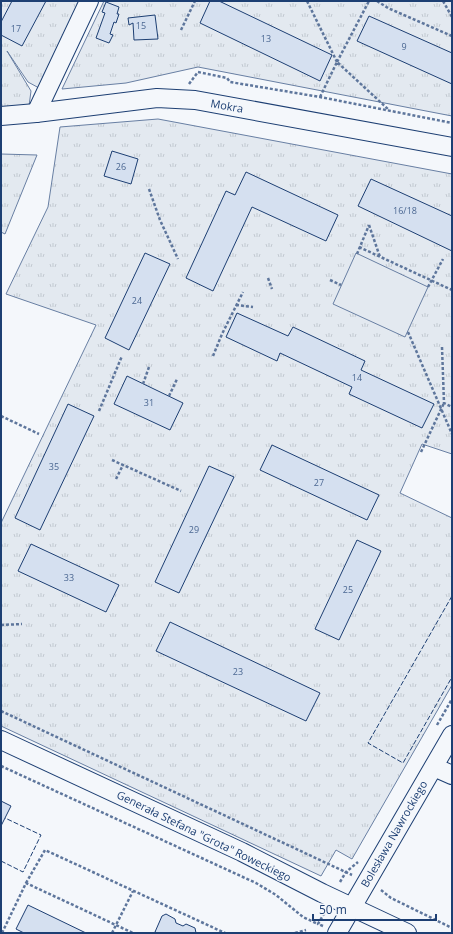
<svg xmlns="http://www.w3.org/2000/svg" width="453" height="934" viewBox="0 0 453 934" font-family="'Open Sans',sans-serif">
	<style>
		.grass { fill: url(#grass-tufts); stroke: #687fa3 }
		.pitch { fill: #e3e9f0; stroke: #687fa3 }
		.building { fill: #d5e0f0; stroke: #1d3f73 }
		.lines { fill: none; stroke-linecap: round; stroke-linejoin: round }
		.minor-casing { stroke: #1d3f73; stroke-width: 20 }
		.path { stroke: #5e769c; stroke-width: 2.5; stroke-dasharray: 3 2; stroke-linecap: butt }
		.minor { stroke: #f4f7fb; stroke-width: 18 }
		.fence { stroke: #1d3f73; stroke-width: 1; stroke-dasharray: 5 2; stroke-linecap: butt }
		.labels { text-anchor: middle; stroke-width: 3; stroke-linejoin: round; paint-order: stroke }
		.number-label { font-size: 9px; fill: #4b6792 }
		.street-label { font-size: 11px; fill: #1d3f73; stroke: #f4f7fb }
	</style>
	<defs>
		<pattern id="grass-tufts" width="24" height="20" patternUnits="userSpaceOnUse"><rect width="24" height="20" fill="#e3e9f0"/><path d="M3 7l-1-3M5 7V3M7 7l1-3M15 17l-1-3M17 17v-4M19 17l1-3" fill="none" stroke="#c2c9d1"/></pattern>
	</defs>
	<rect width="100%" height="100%" fill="#f4f7fb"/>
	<g class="grass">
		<polygon points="1,1 80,1 39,88 28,82 7,51 31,91 29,106 1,108"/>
		<polygon points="104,1 452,1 452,116 198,67 126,83 62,89"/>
		<polygon points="158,119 452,174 452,454 422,444 400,493 452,518 452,685 352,859 336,850 321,876 1,726 1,523 96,325 6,294 48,207 60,127"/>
		<polygon points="1,154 37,155 5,234 1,232"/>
	</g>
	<polygon class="pitch" points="356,253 428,287 405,337 333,304"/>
	<g class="building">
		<polygon points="12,1 46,1 22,46 1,35 1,22"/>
		<polygon points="210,1 219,1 332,55 320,81 200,23"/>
		<polygon points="106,2 119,7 117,14 119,14 116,23 114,22 110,34 113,35 109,43 96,38 105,13 102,12"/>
		<polygon points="155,15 158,39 134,40 133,23 129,25 128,18"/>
		<polygon points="369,16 452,53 452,84 357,41"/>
		<polygon points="112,151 138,159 131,184 104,176"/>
		<polygon points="246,172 338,215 326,241 252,207 213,291 186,278 226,191 235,195"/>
		<polygon points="371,179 452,216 452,251 358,206"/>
		<polygon points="145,253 170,264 129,350 105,338"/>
		<polygon points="237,313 288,336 293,327 365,361 361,370 434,404 422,428 349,394 352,387 280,353 277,361 226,337"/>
		<polygon points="127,376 183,403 170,430 114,404"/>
		<polygon points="68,404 94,416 40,530 15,518"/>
		<polygon points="272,445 379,495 367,520 260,470"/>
		<polygon points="209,466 234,477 179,593 155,582"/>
		<polygon points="357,540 381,551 339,640 315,629"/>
		<polygon points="31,544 119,585 106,612 18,571"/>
		<polygon points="170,622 320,693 306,721 156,651"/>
		<polygon points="1,801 11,806 1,826"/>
		<polygon points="28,905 86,933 24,933 16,929"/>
		<polygon points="166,914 175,919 176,923 183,926 186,924 195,928 196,933 158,933 155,932 162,916"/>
	</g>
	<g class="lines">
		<g class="minor-casing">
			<g id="minor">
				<polyline points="36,113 89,1"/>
				<polyline points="1,116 36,113 157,98 195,100 452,147"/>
				<polyline points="1,740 242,852 322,893 407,933"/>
				<polyline points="434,767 452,775"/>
				<polyline points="337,933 452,735"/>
			</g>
		</g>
		<g class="path">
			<polyline points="307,1 337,62"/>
			<polyline points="377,1 388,8 452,36"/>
			<polyline points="443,1 452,17"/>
			<polyline points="181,30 195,1"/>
			<polyline points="337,62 369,1"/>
			<polyline points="189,84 198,72 227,78 230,82 320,97 452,123"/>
			<polyline points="320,97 337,62 389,110"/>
			<polyline points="149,189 160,220 178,259"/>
			<polyline points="369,225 380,257"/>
			<polyline points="359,247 452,290"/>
			<polyline points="357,254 369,225"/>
			<polyline points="268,278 272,289"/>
			<polyline points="330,280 341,285"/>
			<polyline points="428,287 443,259"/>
			<polyline points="236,305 253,307"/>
			<polyline points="408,332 452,434"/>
			<polyline points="442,347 444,403 452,407"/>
			<polyline points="213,356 222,334 243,292"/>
			<polyline points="143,384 149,367"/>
			<polyline points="169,396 177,379"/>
			<polyline points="99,411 122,356"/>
			<polyline points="1,416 39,434"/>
			<polyline points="421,452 444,403"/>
			<polyline points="112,460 181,491"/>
			<polyline points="116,479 123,465"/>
			<polyline points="1,625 22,624"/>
			<polyline points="1,711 352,875"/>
			<polyline points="437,725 452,699"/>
			<polyline points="1,766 256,883 276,895 303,917 318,924"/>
			<polyline points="340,882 346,872 358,862"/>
			<polyline points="26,883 45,850 225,933"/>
			<polyline points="381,890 391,898 452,928"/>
			<polyline points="323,926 318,924 325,912"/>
			<polyline points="2,933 26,883 133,933"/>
			<polyline points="112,933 133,891"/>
			<polyline points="295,933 306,930"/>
		</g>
		<use href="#minor" class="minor"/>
		<g class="fence">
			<polyline points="452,596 368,743 403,763 452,677"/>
			<polyline points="1,861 23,872 41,835 5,818"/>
		</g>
	</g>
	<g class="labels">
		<g class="number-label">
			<text x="141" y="29">15</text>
			<text x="16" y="32">17</text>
			<text x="266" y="42">13</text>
			<text x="404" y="50">9</text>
			<text x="121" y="170">26</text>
			<text x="405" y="214">16/18</text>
			<text x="137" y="304">24</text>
			<text x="357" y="381">14</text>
			<text x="149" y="406">31</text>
			<text x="54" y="470">35</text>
			<text x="319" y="486">27</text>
			<text x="194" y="533">29</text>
			<text x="69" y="581">33</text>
			<text x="348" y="593">25</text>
			<text x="238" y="675">23</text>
		</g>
		<g class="street-label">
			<text transform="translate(227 106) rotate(10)" y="4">Mokra</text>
			<text transform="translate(394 834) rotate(-60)" y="4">Bolesława Nawrockiego</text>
			<text transform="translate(204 836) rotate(26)" y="4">Generała Stefana "Grota" Roweckiego</text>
		</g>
	</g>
	<rect width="453" height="934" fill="none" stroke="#1d3f73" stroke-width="4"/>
	<path d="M313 914v6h123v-6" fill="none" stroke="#1d3f73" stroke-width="2"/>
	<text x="319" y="914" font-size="12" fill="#1d3f73" stroke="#f4f7fb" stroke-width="3" paint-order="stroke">50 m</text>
</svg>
